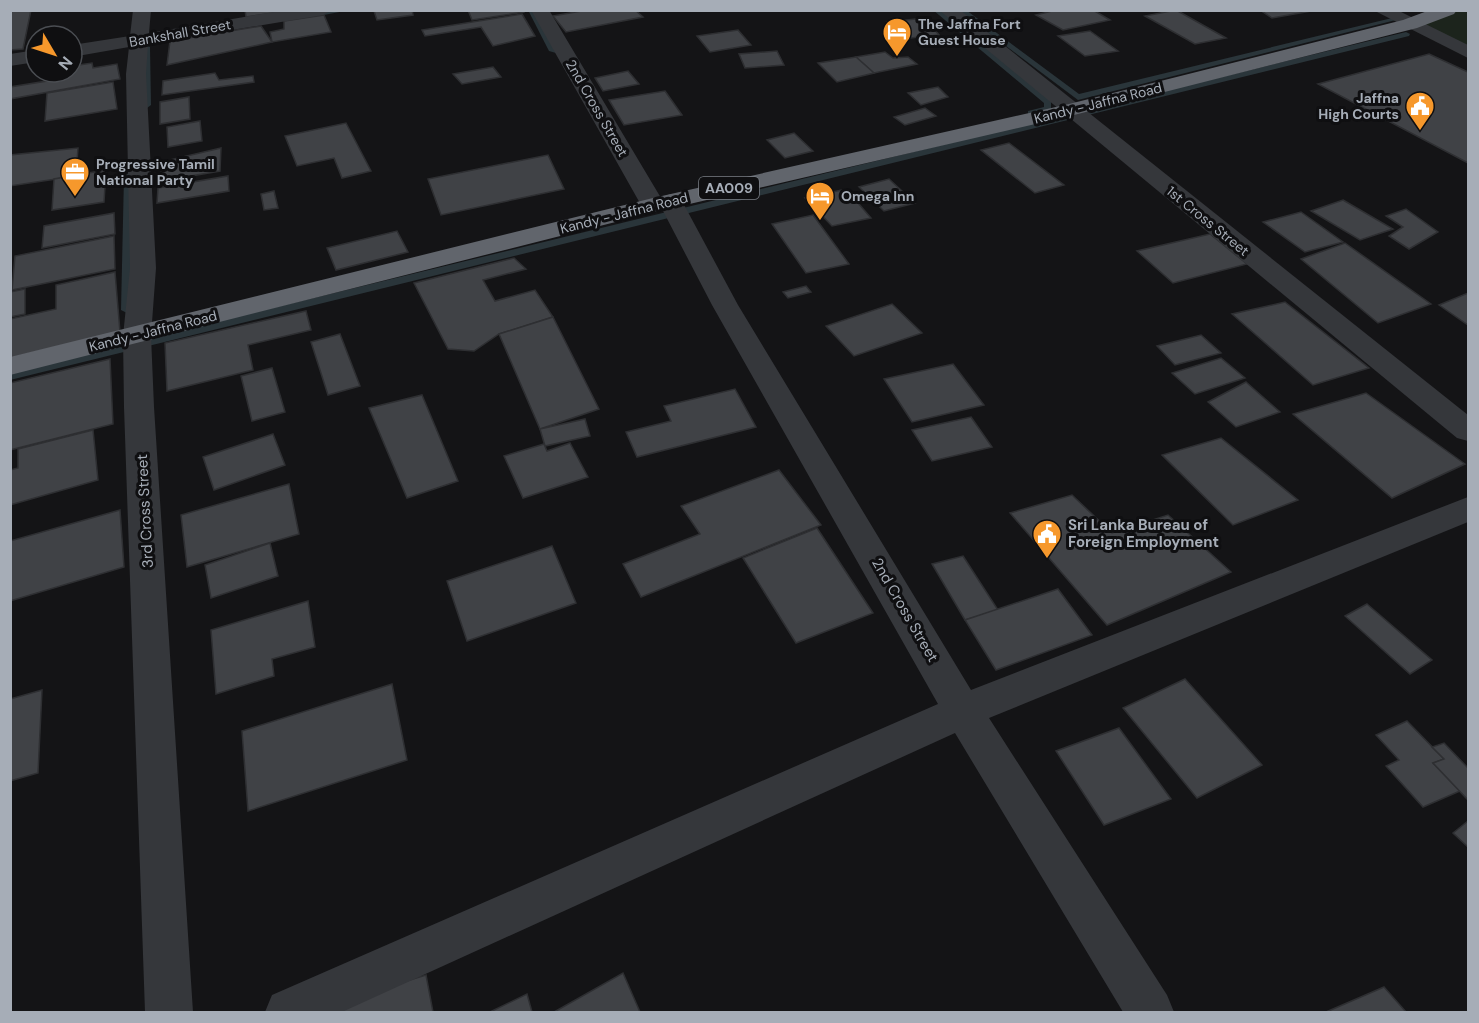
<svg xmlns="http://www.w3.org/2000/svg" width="1479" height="1023" viewBox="0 0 1479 1023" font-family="'DM Sans',sans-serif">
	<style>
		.green { fill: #1c241c }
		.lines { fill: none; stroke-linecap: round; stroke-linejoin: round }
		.stream { fill: #2a353a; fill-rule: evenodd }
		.building { fill: #404246; stroke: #2e2f32; stroke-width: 1.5 }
		.minor { fill: #35373b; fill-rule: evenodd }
		.highway { fill: #61656c; fill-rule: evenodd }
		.labels { text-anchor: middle; stroke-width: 6; stroke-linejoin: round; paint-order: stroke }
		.far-poi-label { font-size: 14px; font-weight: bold; fill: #a6adb7; stroke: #0f0f11; text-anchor: start }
		.far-street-label { font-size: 14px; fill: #a6adb7; stroke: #0f0f11 }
		.shield { fill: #0f0f11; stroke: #797e85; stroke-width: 1.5 }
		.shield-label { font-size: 14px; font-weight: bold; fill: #a6adb7 }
		.street-label { font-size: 15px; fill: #a6adb7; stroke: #0f0f11 }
		.poi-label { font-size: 15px; font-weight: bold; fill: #a6adb7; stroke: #0f0f11; text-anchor: start }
	</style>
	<rect width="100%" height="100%" fill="#141416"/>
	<polygon class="green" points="1448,11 1468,11 1468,52 1410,24"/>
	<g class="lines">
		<g class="stream">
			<polygon points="329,10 350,10 308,18 304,16"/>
			<polygon points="528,10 535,10 557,51 556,53 549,51"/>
			<polygon points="933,10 941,10 1051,100 1051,111 1028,115 1028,111 1044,107 1044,103"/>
			<polygon points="958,10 966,10 1079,94 1392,18 1396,20 1078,100"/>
			<polygon points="1406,32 1410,34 1409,36 10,380 10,372"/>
			<polygon points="146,45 150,47 151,105 147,108 143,105 142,47"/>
			<polygon points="129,173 134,176 133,310 127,313 121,310 124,176"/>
		</g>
	</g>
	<g class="building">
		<polygon points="10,10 31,10 23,49 10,50"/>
		<polygon points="245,10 295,10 246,17"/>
		<polygon points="412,10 413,15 377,20 374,11"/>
		<polygon points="468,10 524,10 524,12 472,20"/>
		<polygon points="587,10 635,10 643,17 566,32 553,16"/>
		<polygon points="1056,10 1093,10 1110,20 1063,30 1036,15"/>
		<polygon points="1176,10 1226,38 1195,44 1145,16"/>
		<polygon points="1260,10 1317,10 1272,18"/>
		<polygon points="522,14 535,36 493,46 481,27 425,36 422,30"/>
		<polygon points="324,15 331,32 272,42 270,32 284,29 284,21"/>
		<polygon points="925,18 939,35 901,39 887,22"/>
		<polygon points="261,26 272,42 167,65 170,41"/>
		<polygon points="738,30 751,45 710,52 697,36"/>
		<polygon points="1090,31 1118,51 1085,56 1058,36"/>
		<polygon points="777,51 784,65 745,68 739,54"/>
		<polygon points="885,52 893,58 908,57 917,64 874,73 856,57"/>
		<polygon points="1429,54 1468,72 1468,163 1318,84"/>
		<polygon points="856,57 874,73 837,82 818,63"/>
		<polygon points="92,63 93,68 117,64 120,79 10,99 10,87 53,80 53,72 72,72 72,66"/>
		<polygon points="493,67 501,77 462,84 453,74"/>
		<polygon points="628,71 639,84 603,91 595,78"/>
		<polygon points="215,73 219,80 253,76 254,82 162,95 163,81"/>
		<polygon points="113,82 117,109 45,121 47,93"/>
		<polygon points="938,87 948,97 921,105 908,93"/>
		<polygon points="665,91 682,115 624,125 609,100"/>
		<polygon points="189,97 190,119 160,124 160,102"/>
		<polygon points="925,108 936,116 905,125 894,117"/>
		<polygon points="200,121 202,141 168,147 167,127"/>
		<polygon points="346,123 371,171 342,178 334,158 297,166 285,136"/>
		<polygon points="794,133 813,151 785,158 767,140"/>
		<polygon points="1009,143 1064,185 1035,193 981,150"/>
		<polygon points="78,148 76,176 10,186 10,155"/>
		<polygon points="221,148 220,171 161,181 161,162"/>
		<polygon points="548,155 564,189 441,215 428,179"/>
		<polygon points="106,170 104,202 52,210 54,179"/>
		<polygon points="228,176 229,191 157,203 158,188"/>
		<polygon points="889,179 915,203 884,211 859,187"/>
		<polygon points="846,189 871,218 832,226 805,198"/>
		<polygon points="274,191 278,208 264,210 261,194"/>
		<polygon points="1343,200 1393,229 1360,240 1311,211"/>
		<polygon points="1406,209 1438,232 1409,249 1389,236 1403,227 1386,216"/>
		<polygon points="1301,212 1343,242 1305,252 1263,222"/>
		<polygon points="114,213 115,234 42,248 44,226"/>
		<polygon points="813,215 849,264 806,273 772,224"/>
		<polygon points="397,231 408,252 336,270 327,248"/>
		<polygon points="1210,234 1247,264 1173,283 1137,251"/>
		<polygon points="114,236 115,269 12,290 15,256"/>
		<polygon points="1345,243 1431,304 1378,323 1301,259"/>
		<polygon points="514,258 526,269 483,280 495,301 535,290 553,317 499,334 474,351 448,349 414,283"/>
		<polygon points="115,272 120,332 10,358 10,319 56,309 56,285"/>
		<polygon points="806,286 811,292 788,298 783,292"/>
		<polygon points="25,289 25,314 10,317 10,292"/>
		<polygon points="1468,293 1468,325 1439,305"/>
		<polygon points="1285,302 1369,368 1313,385 1232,314"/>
		<polygon points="892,304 922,333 854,356 826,326"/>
		<polygon points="306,311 311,330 248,345 253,370 167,391 165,343"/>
		<polygon points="553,317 599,409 540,429 499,334"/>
		<polygon points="340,334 360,386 328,395 311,342"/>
		<polygon points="1201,335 1221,353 1175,365 1157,346"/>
		<polygon points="1221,358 1245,378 1195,394 1172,373"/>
		<polygon points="110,359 113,424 10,450 10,383"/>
		<polygon points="953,364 984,405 912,422 884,379"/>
		<polygon points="272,368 285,412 252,421 241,376"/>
		<polygon points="1246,382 1280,412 1236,427 1208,402"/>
		<polygon points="735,389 756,427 637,457 626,432 671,421 664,406"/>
		<polygon points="1366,393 1465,464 1392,498 1293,414"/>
		<polygon points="422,395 458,481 407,498 369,408"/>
		<polygon points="971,417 992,447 932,461 912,430"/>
		<polygon points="585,419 590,436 545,446 540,429"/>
		<polygon points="93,430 98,480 10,505 10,470 18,468 18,449"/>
		<polygon points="273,434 285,465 214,490 203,457"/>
		<polygon points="1221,438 1298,500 1233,525 1162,455"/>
		<polygon points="570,443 588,477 523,498 504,456 544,444 547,451"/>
		<polygon points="779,470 821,525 641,597 623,564 700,534 681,506"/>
		<polygon points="289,484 299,534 187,567 181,515"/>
		<polygon points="1072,495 1112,533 1168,515 1231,572 1107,625 1010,513"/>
		<polygon points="120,510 124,567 10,601 10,541"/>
		<polygon points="817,528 873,613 796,643 743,558"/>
		<polygon points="270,543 278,576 211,598 205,565"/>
		<polygon points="552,546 576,603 467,641 447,581"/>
		<polygon points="963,556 998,610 965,620 932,564"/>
		<polygon points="1058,589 1092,635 996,670 965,620"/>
		<polygon points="308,601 315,647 272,659 274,676 216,694 211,630"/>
		<polygon points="1367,604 1432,660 1410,674 1345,616"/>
		<polygon points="1185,679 1262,765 1197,798 1123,708"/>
		<polygon points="392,684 407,760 248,811 242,731"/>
		<polygon points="42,690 38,773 10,781 10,699"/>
		<polygon points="1407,721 1444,759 1433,763 1460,791 1423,807 1386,766 1399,760 1376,735"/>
		<polygon points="1119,728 1171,799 1104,825 1056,751"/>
		<polygon points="1444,743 1468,768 1468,800 1433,763 1444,759 1432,747"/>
		<polygon points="1468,821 1468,847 1453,833"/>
		<polygon points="623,973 640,1012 554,1012"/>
		<polygon points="426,975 433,1012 305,1012"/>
		<polygon points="1384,987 1406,1012 1326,1012"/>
		<polygon points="527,994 532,1012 490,1012"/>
	</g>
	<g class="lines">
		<g class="minor">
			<polygon points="133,10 151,10 149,33 286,10 332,10 323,15 148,44 146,74 156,268 151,336 154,407 193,1012 145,1012 124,407 123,336 130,268 126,74 129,47 72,57 72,45 130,36"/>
			<polygon points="531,10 549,10 661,198 670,194 678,196 682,201 738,305 971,690 1468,497 1468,522 989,718 1167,995 1174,1012 1123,1012 955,733 342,1012 265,1012 272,995 938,704 712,305 662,209 653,212 645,210 641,205"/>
			<polygon points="939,10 960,10 1468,415 1468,441 1457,438"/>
			<polygon points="1373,10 1397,10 1468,45 1468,58"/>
			<polygon points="36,50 36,62 10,66 10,54"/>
		</g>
		<polygon class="highway" points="1430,10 1457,10 1454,14 1417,28 1070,116 655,212 10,375 10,357 653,198 1069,104 1403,20"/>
	</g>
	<defs>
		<g id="hotel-pin" transform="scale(1.5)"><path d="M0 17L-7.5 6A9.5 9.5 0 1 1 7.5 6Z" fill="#f6982c" stroke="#0f0f11"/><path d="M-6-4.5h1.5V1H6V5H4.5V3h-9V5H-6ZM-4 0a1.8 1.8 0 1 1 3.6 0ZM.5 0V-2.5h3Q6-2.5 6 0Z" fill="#fff"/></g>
		<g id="civic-pin" transform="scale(1.5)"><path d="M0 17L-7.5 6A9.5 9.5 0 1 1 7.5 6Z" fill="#f6982c" stroke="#0f0f11"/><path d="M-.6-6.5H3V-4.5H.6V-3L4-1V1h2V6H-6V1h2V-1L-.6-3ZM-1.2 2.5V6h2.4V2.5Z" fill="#fff"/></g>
		<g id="office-pin" transform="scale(1.5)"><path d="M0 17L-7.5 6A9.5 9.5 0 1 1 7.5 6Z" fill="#f6982c" stroke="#0f0f11"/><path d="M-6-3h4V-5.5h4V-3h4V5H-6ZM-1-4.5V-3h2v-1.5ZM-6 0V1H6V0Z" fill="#fff"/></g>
	</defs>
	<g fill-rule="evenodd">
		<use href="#hotel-pin" x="897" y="32"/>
		<use href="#civic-pin" x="1420" y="106"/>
		<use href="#office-pin" x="75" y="172"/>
		<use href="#hotel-pin" x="820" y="196"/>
		<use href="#civic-pin" x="1047" y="534"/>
	</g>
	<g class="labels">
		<g class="far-poi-label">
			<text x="918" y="29">The Jaffna Fort<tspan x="918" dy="16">Guest House</tspan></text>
			<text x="1399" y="103" text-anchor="end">Jaffna<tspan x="1399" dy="16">High Courts</tspan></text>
			<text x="96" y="169">Progressive Tamil<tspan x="96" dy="16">National Party</tspan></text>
			<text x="841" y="201">Omega Inn</text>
		</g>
		<g class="far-street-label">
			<text transform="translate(180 33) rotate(-10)" y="5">Bankshall Street</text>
			<text transform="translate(1098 103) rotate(-14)" y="5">Kandy - Jaffna Road</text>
			<text transform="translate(597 108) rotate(60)" y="5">2nd Cross Street</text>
			<text transform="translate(624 213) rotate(-14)" y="5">Kandy - Jaffna Road</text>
			<text transform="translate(1208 221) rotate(39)" y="5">1st Cross Street</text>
			<text transform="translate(153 331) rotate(-14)" y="5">Kandy - Jaffna Road</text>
		</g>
		<rect class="shield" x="699" y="177" width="60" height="22" rx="4.5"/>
		<g class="shield-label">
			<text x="729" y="193">AA009</text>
		</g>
		<g class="street-label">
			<text transform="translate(145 511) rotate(-93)" y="5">3rd Cross Street</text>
			<text transform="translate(905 610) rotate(60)" y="5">2nd Cross Street</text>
		</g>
		<g class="poi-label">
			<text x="1068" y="530">Sri Lanka Bureau of<tspan x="1068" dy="17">Foreign Employment</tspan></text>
		</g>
	</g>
	<rect width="1479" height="1023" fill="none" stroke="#a6adb7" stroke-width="24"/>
	<g transform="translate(54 54) rotate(129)"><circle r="28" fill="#0f0f11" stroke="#4b4e53" stroke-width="1.5"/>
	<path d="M0-4.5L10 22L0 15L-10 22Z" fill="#f6982c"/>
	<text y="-9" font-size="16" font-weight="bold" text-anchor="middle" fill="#a6adb7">N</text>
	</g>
</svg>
